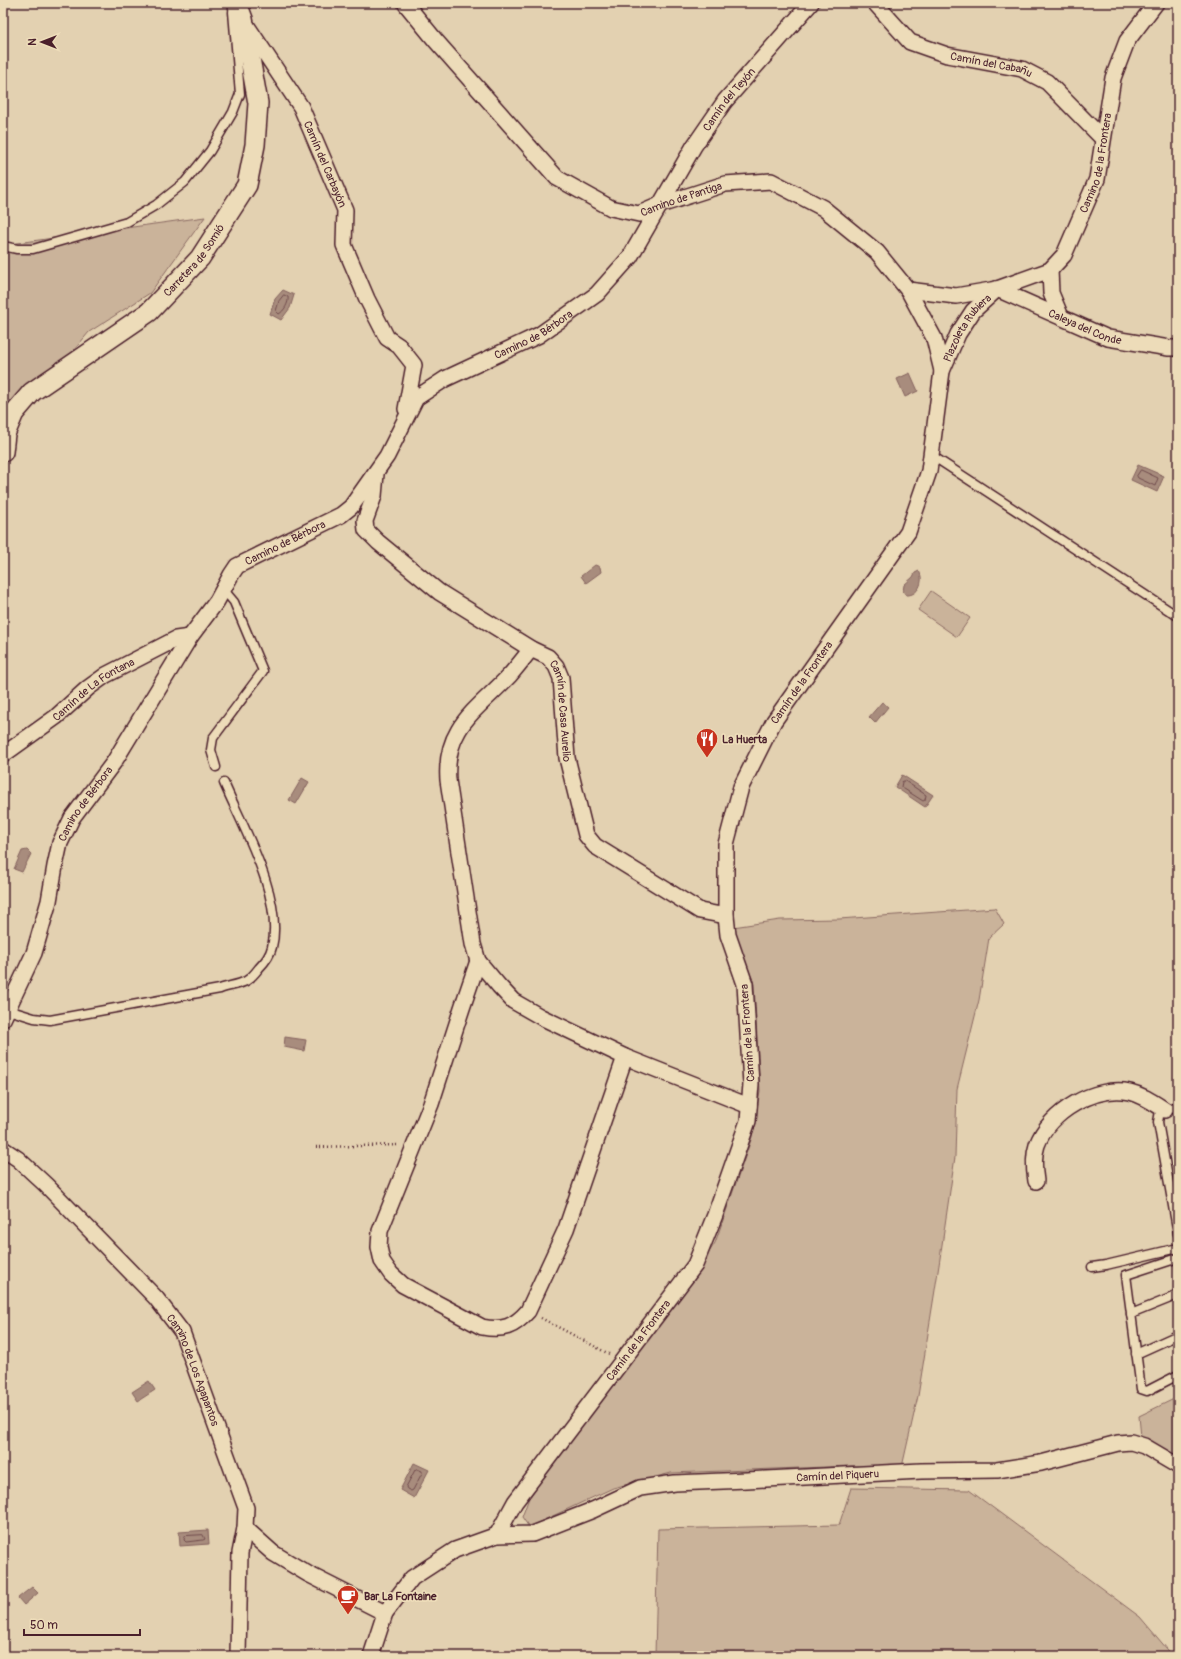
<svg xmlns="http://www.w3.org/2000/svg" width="1181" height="1659" viewBox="0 0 1181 1659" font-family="Pangolin,sans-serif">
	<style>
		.green { fill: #cab39a; stroke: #8a6962 }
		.water { fill: #a88c7d; stroke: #82605c }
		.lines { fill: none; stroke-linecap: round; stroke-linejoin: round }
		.shore { stroke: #704b4c; stroke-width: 1 }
		.service-casing { stroke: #4a1f2b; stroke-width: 11 }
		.minor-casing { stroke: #4a1f2b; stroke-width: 18 }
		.tertiary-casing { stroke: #4a1f2b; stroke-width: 22 }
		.path { stroke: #4a1f2b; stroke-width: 2.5; stroke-dasharray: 1 3; stroke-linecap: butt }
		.service { stroke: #eddcb9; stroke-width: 8 }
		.minor { stroke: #eddcb9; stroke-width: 15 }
		.tertiary { stroke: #eddcb9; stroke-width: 19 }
		.labels { text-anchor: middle; stroke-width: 3.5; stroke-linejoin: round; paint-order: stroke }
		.street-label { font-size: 11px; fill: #4a1f2b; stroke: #eddcb9 }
		.poi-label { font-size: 11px; font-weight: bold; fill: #4a1f2b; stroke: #eddcb9; text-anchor: start }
	</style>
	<rect width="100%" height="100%" fill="#e3d1b1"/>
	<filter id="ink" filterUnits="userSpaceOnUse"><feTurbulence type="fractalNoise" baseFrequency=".025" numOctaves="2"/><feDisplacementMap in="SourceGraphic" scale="8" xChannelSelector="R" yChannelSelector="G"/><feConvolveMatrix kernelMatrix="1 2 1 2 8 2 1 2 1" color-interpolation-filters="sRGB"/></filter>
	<g filter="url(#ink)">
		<g class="green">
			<polygon points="205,217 150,293 89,332 3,436 3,245"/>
			<polygon points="931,591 970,618 957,637 918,610"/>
			<polygon points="995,908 1004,924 989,938 979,1000 957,1089 955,1157 939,1265 918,1396 902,1467 851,1466 671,1473 613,1488 529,1527 522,1517 529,1498 578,1427 676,1303 715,1243 752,1137 760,1091 754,984 733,927 780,920 839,919"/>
			<polygon points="1178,1397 1178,1461 1141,1437 1139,1416"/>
			<polygon points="851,1488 969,1490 1140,1617 1173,1656 655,1656 658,1529 839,1525"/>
		</g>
		<g class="water">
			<polygon points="283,290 294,295 290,308 281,320 270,314 275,299"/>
			<polygon points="910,373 918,391 905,397 897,379"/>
			<polygon points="1138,465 1164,476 1157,492 1131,480"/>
			<polygon points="595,565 600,567 601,572 586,583 581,576"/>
			<path d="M 919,571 C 925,581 918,596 906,595 L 903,591 L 904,585 L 913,577 L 915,573 Z"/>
			<polygon points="882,702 888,707 875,723 869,717"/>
			<polygon points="902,775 933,795 925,807 895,787"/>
			<polygon points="302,778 309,782 296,804 289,800"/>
			<polygon points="27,850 31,854 22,872 14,869 22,851"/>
			<polygon points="285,1037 306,1040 304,1051 284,1047"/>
			<polygon points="149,1381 155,1390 138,1401 132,1392"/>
			<polygon points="414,1463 429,1470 414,1498 400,1490"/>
			<polygon points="208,1530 209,1544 180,1546 179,1532"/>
			<polygon points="32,1587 38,1593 24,1605 18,1598"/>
		</g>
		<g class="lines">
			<g class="shore">
				<path d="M 284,295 L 288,297 C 289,303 284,311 279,314 L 276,311 L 279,301 Z"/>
				<polygon points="1141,470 1158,478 1155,486 1138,478 1137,476"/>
				<polygon points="905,781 926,795 925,800 923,801 901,787 902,782"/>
				<polygon points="417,1469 422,1471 422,1473 413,1490 411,1491 407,1489 406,1487 415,1470"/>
				<polygon points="203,1535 205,1539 203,1540 186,1542 184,1540 185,1536"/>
			</g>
			<g class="service-casing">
				<g id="service">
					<polyline points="3,246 17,249 33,249 127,222 156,205 185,182 210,151 233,112 240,94 233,12"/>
					<polyline points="931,455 1176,615"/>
					<polyline points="216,767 211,750 213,738 263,671 234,602 223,589"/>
					<path d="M 8,1010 L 34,1018 L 50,1020 L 220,989 C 228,986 238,985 246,981 C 251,978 256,972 259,968 C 265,962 270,956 272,947 C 284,899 243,827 224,783"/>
					<polyline points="1178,1106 1160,1111 1158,1122 1178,1234"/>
					<polyline points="1178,1258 1126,1275 1141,1389 1147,1391 1178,1375"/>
					<polyline points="1092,1267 1106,1265 1178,1248"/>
					<polyline points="1131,1314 1178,1295"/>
					<polyline points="1136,1354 1178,1335"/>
				</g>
			</g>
			<g class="minor-casing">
				<g id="minor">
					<path id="s1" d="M 405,3 L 436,41 L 557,178 L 611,208 L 639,214 L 660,205 L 725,184 L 771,181 L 823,208 L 877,252 L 908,290 L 934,338 L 942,371"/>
					<path id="s2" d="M 875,3 L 910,42 L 947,55 L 1022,69 L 1047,82 L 1102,138"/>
					<path id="s3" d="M 245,23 L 301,107 L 345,210 L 344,245 L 367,299 L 387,338 L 399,346 L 414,365 L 406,409"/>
					<polyline points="1050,270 1051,293 1061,317"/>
					<path id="s4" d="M 997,289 L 1108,338 L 1169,348 L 1178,348"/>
					<path id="s5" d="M 908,290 L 956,296 L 997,289 L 1050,270 L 1064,255 L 1097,179 L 1113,78 L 1127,41 L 1156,3"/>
					<path id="s6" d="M 376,474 L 374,496 L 365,521 L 366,530 L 378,542 L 439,592 L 531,649 L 548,657 L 556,666 L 561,678 L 567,758 L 586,835 L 595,846 L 700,911 L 726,916"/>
					<path d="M 531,649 C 524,658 517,667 510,675 C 477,710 444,727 448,780 L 473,944 L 478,961 L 499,986 L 513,1001 L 541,1017 L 625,1057 L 749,1106"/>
					<path id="s7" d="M 3,755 L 56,717 L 88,688 L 106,675 L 176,639 L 190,637"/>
					<path d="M 478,961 L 462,1008 L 431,1104 L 380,1231 L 379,1247 L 382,1261 L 391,1274 L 403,1285 L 482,1327 C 503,1331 514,1327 528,1311 L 566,1229 L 625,1057"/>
					<path id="s8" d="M 3,1019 L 34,953 L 49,901 L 55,866 L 60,843 L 72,818 L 114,762 L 190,637 L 217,601 L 231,575 L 237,566 L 341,515 L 351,507 L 387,456 L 416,398 L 445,379 L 539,335 L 597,294 L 630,257 L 694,146 L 725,101 L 811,3"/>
					<path id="s9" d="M 3,1149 L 18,1159 L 46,1185 L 156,1298 L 182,1332 L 246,1508 L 245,1528 L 240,1553 L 238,1656"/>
					<path d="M 1036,1181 C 1034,1169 1033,1157 1037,1145 C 1049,1112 1095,1085 1130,1092 C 1143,1095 1154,1103 1165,1110"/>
					<polyline points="245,1528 273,1553 308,1574 385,1613"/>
					<path id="s10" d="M 497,1535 L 515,1502 L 695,1265 L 715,1215 L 748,1121 L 751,1084 L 745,984 L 728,935 L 726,916 L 726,844 L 741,787 L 774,721 L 908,532 L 929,471 L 942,371 L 958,334 L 973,311 L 997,289"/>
					<path id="s11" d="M 371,1656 L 385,1613 L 412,1578 L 455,1550 L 497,1535 L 532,1534 L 593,1510 L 640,1488 L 675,1483 L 747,1480 L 921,1471 L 997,1470 L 1041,1463 L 1118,1443 L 1131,1442 L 1144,1446 L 1178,1466"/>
				</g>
			</g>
			<g class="tertiary-casing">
				<g id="tertiary">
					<path id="s12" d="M 3,452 L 5,434 L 14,413 L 32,392 L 149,312 L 200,258 L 247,185 L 255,145 L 258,103 L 243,19 L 237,3"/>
				</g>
			</g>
			<g class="path">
				<polyline points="316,1147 399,1145"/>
				<polyline points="541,1318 609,1354"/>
			</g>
			<use href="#service" class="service"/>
			<use href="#minor" class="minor"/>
			<use href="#tertiary" class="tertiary"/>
		</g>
	</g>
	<defs>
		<g id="restaurant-pin" transform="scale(1.15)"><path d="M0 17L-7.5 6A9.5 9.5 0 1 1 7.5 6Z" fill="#c8321e" stroke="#eddcb9"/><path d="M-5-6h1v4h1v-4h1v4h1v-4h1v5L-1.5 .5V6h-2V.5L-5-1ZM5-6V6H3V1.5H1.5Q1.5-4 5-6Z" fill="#fff"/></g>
		<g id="cafe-pin" transform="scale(1.15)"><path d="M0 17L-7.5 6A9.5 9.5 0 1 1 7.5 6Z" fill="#c8321e" stroke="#eddcb9"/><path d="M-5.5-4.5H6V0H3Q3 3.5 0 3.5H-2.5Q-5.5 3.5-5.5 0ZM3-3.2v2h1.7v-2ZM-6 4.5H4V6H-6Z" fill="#fff"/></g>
	</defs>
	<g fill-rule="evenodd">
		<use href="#restaurant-pin" x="707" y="739"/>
		<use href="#cafe-pin" x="348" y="1596"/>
	</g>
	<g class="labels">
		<g class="street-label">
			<text dy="4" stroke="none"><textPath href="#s2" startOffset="137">Camín del Cabañu</textPath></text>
			<text dy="4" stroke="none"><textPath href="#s8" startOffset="1217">Camín del Teyón</textPath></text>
			<text dy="4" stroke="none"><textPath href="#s5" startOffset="265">Camino de la Frontera</textPath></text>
			<text dy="4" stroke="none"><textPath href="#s3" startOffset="163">Camín del Carbayón</textPath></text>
			<text dy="4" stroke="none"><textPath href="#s1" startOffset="367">Camino de Pantiga</textPath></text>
			<text dy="4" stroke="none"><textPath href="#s12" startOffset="279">Carretera de Somió</textPath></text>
			<text dy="4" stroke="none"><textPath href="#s4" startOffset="96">Caleya del Conde</textPath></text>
			<text dy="4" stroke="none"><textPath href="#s10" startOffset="1349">Plazoleta Rubiera</textPath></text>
			<text dy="4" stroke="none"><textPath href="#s8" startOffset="905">Camino de Bérbora</textPath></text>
			<text dy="4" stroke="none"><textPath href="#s8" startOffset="569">Camino de Bérbora</textPath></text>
			<text dy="4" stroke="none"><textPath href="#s10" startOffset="949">Camín de la Frontera</textPath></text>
			<text dy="4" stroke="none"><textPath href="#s7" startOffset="112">Camín de La Fontana</textPath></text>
			<text dy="4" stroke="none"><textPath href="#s6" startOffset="338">Camín de Casa Aurelio</textPath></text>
			<text dy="4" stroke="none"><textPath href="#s8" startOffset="233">Camino de Bérbora</textPath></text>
			<text transform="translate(747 1033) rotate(-94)" y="4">Camín de la Frontera</text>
			<text dy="4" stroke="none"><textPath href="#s10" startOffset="241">Camín de la Frontera</textPath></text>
			<text dy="4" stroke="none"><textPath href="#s9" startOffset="296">Camino de Los Agapantos</textPath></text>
			<text dy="4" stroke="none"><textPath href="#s11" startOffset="536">Camín del Piqueru</textPath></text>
		</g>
		<g class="poi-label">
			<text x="722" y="743">La Huerta</text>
			<text x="364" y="1600">Bar La Fontaine</text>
		</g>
	</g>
	<rect width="1181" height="1659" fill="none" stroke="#eddcb9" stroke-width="16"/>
	<rect x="8" y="8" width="1165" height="1643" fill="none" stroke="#4a1f2b" stroke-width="1.5" filter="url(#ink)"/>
	<g transform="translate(42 42) rotate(270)" stroke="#eddcb9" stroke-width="3" paint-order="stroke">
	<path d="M0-3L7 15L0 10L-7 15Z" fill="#4a1f2b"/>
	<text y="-6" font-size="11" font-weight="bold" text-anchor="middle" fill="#4a1f2b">N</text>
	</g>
	<path d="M24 1629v6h116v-6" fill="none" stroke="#4a1f2b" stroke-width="2"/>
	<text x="30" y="1629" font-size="12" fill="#4a1f2b" stroke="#eddcb9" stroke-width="3" paint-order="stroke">50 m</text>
</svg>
